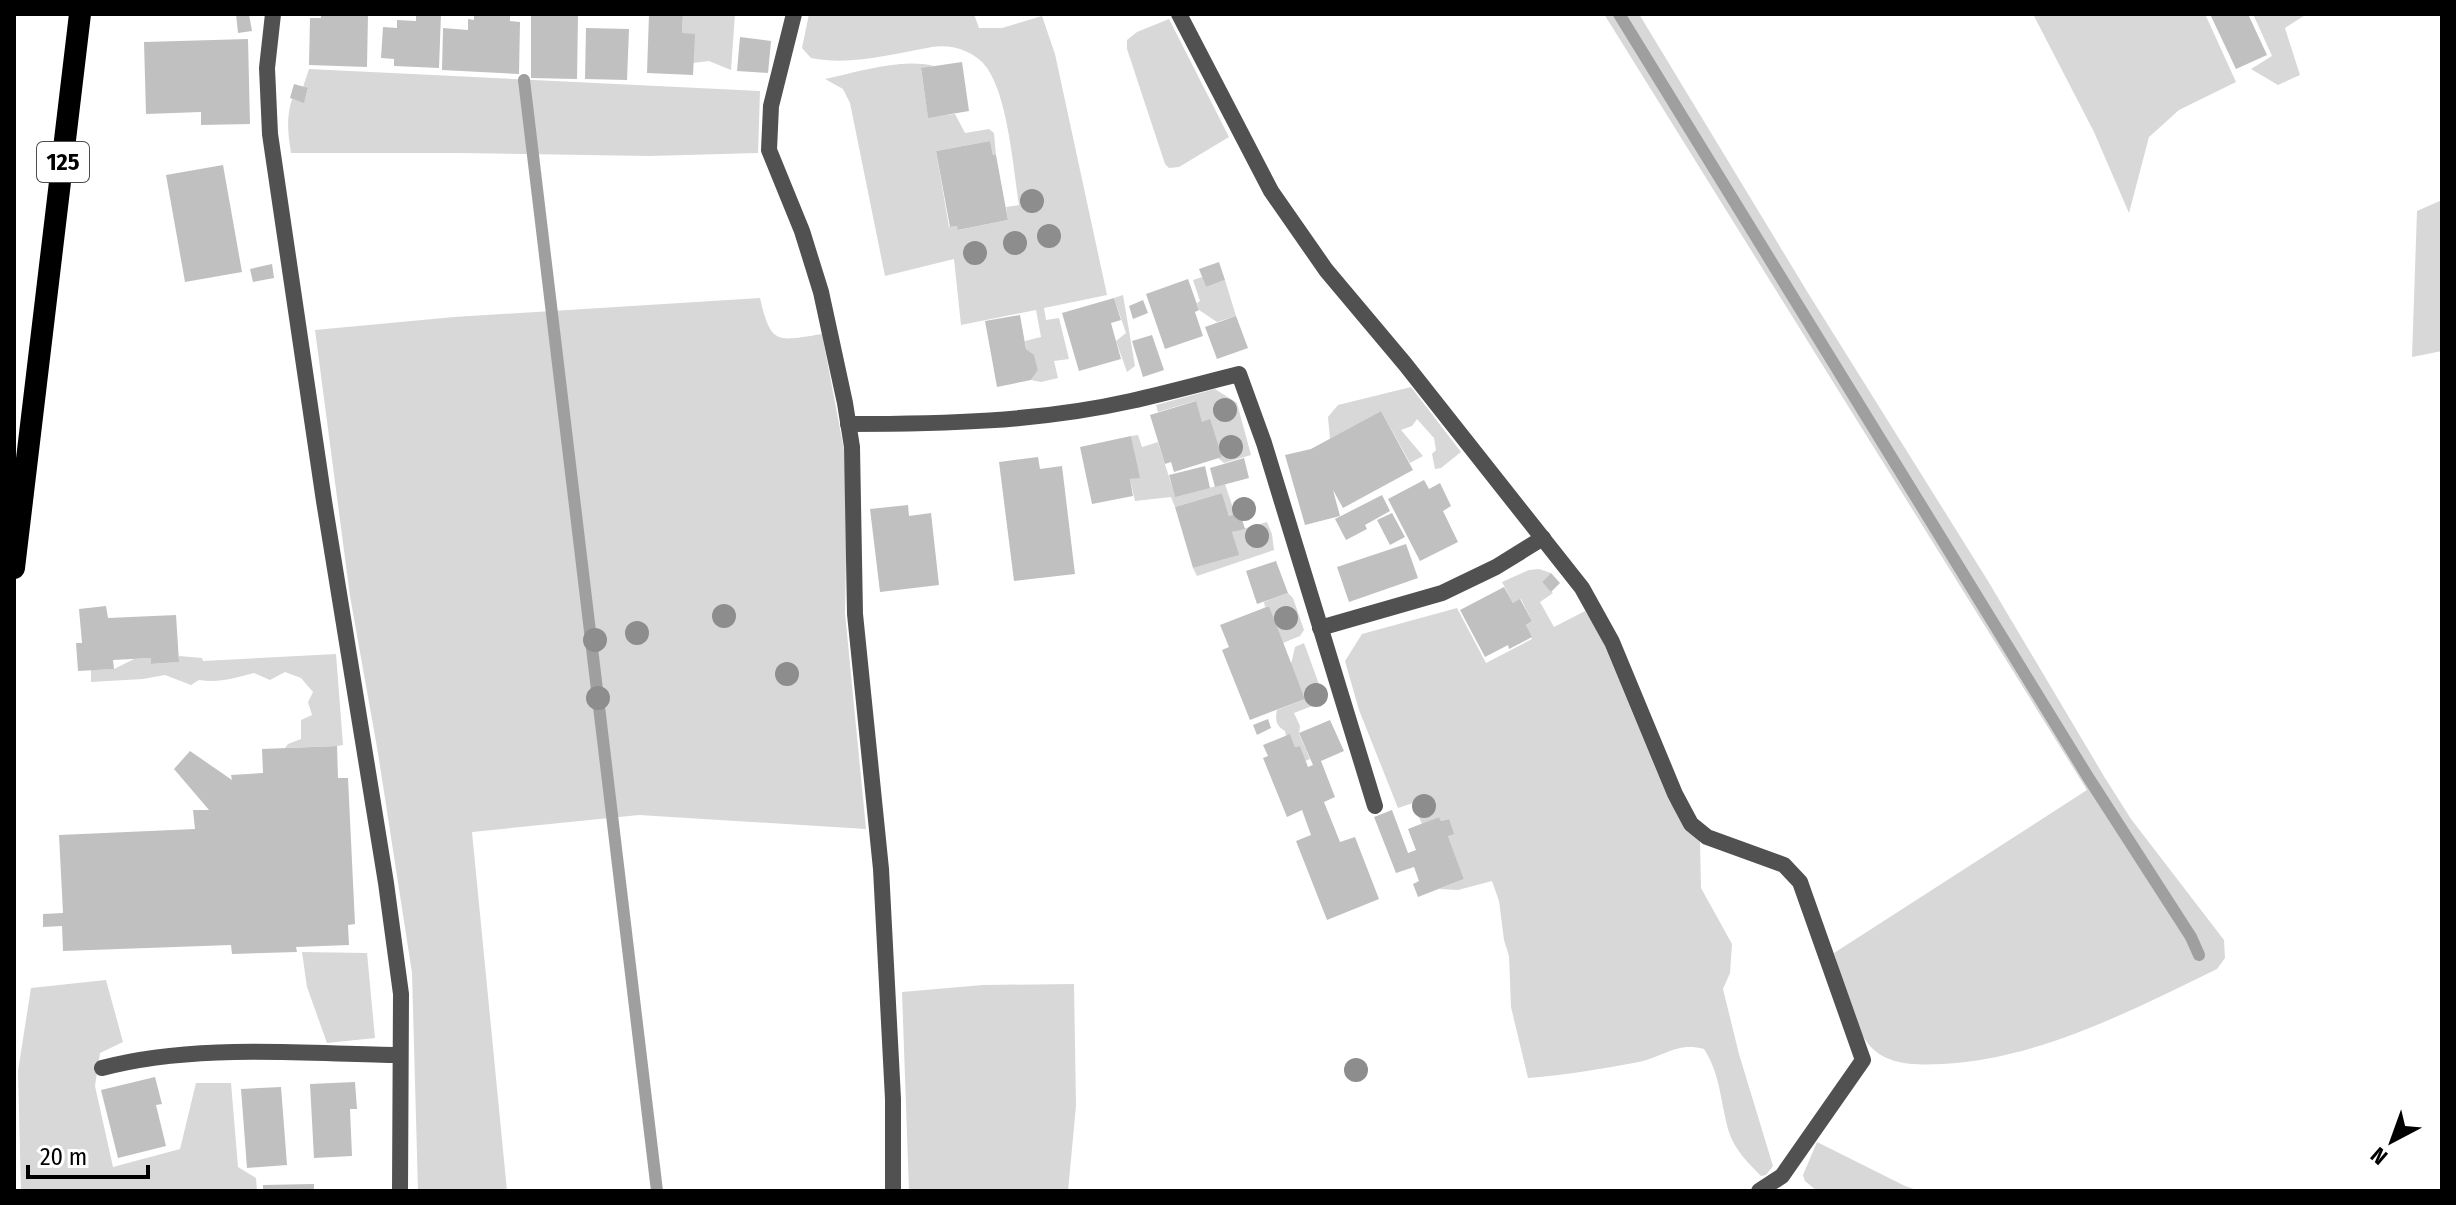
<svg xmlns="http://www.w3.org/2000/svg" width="2456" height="1205" viewBox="0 0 2456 1205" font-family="'Fira Sans Condensed',sans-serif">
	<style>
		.green { fill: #d8d8d8 }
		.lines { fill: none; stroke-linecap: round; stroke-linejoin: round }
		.stream { stroke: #9f9f9f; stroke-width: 12 }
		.building { fill: #c0c0c0 }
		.service { stroke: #515151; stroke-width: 16 }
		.minor { stroke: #515151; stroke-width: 16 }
		.trunk { stroke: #000; stroke-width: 22 }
		.tree { fill: #8d8d8d }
		.labels { text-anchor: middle; stroke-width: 6; stroke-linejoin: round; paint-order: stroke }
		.shield { fill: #fff; stroke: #4c4c4c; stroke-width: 2 }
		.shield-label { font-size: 24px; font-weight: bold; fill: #000 }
	</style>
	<rect width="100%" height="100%" fill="#fff"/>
	<g class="green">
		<polygon points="683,14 735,14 731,70 709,61 693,63 682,33"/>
		<path d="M 809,14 L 974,14 L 979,28 L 1002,28 L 1042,16 L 1055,54 L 1107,295 L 1044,308 L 1046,320 L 1059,318 L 1069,359 L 1054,361 L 1058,378 L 1041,382 L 1031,380 L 1038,370 L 1034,356 L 1026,349 L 1025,341 L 1041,337 L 1036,310 L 961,325 L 954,259 L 885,276 L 850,103 L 843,89 L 825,79 C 859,72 900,58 934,66 L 921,69 L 928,117 L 955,114 L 965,133 L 989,129 L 994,133 L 996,155 L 993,155 L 990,141 L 936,151 L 949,227 L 957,226 L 959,230 L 1008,220 L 1006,207 L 1019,205 C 1013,167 1008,98 987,68 C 975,51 952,44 932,47 C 891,54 852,66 811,58 L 802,48 Z"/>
		<path d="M 1604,14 L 1639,14 L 1808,293 L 1988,581 L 2105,778 L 2131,819 L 2224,940 L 2225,958 L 2217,969 C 2130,1011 2040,1059 1942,1064 C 1919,1065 1891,1066 1873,1049 C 1852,1029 1843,981 1834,953 L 2087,790 Z"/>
		<polygon points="2033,14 2205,14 2236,82 2179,110 2149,137 2129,213 2094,132"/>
		<polygon points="2253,14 2307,14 2285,28 2300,75 2278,85 2251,69 2272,56"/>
		<polygon points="1169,19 1229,137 1179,167 1169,168 1165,164 1127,49 1127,40 1137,32"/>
		<path d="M 309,69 L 760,91 L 758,153 L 649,156 L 459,153 L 291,153 C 288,134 286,118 292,99 L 304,102 L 308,89 L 303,87 Z"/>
		<polygon points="2442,200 2442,351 2412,357 2417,211"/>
		<polygon points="1202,277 1206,287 1225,280 1236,316 1217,322 1199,310 1197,303 1200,301 1193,280"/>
		<polygon points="1123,295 1135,366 1127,372 1116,341 1126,333 1114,298"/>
		<path d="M 760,298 C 771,346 777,341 822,334 L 844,450 L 847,504 L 845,613 L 866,829 L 639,815 L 472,832 L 507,1191 L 418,1191 L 412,973 L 378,753 L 350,596 L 315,330 L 454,317 Z"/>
		<polygon points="1411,387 1461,452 1441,468 1435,469 1432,454 1436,450 1434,438 1417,419 1412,426 1401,430 1423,456 1410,463 1381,411 1330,439 1328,417 1338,405"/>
		<polygon points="1215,389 1237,403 1251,455 1224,463 1218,458 1222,457 1202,422 1195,401 1158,412 1156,405"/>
		<polygon points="1138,435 1142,447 1158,442 1175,496 1225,484 1235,514 1229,516 1222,493 1175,507 1171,497 1135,501 1130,479 1139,477 1131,436"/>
		<polygon points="1267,522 1272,534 1274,550 1197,576 1193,568 1238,555 1232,532"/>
		<path d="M 1539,569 L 1551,573 L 1542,582 L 1553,593 L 1540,602 L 1554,627 L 1585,611 L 1599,632 L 1669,801 L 1700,842 L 1701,888 L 1732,944 L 1730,973 L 1723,989 L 1739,1054 L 1773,1166 L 1766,1175 L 1761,1176 C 1749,1164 1736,1151 1730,1135 C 1720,1105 1722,1077 1704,1049 C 1676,1042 1666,1056 1639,1062 C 1602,1069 1566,1075 1528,1078 L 1511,1007 L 1509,956 L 1504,940 L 1499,901 L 1492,881 L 1458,890 L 1439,889 L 1464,879 L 1448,836 L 1449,819 L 1441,821 L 1439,817 L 1422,824 L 1413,803 L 1398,808 L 1359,710 L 1345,661 L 1362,634 L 1457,608 L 1486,663 L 1532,639 L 1526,625 L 1532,621 L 1521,599 L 1513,603 L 1502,582 L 1529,570 Z"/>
		<polygon points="1288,593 1293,598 1304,630 1300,636 1283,643 1269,606 1265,607 1264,602"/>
		<path d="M 1304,643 L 1325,701 L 1294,713 L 1300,726 L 1299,734 L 1310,759 L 1305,761 L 1300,746 L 1295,747 L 1290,735 L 1286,736 L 1285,731 C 1276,726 1275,720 1277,710 L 1305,699 L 1291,664 L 1295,647 Z"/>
		<path d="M 336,654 L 343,745 L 337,746 L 285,748 L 288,744 L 301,739 L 301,720 L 312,715 L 308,702 L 313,692 L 301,678 L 285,672 L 270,680 L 254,673 C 234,678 220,683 199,680 L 191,685 L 165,675 L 143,679 L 91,682 L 91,670 L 114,669 L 134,659 L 151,658 L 152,664 L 178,662 L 179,656 L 202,658 L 203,661 Z"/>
		<polygon points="302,952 367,953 375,1038 327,1043 307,987"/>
		<polygon points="106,980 123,1042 100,1053 95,1086 113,1167 180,1149 196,1083 231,1083 238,1167 256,1178 257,1191 21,1191 18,1071 31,988"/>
		<polygon points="1074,984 1076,1106 1068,1191 909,1191 902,992 983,985"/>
		<polygon points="1817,1142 1905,1186 1920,1191 1817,1191 1805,1181 1803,1175"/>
	</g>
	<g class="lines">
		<g class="stream">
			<polyline points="1619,14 2088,777 2191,937 2199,955"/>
			<polyline points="524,80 657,1191"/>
		</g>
	</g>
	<g class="building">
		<polygon points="236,14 249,14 252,31 238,33"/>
		<polygon points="321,14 368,14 367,67 309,65 310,18 321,18"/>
		<polygon points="416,14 441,14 439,68 394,66 394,59 381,58 383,27 397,28 397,20 416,21"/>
		<polygon points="474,14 510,14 510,21 520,22 519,74 442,70 443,28 468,30 468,19 474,20"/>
		<polygon points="531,14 578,14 577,79 531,78"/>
		<polygon points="649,14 683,14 682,33 695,34 693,75 647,73"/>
		<polygon points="2210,14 2248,14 2267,55 2236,69"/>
		<polygon points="586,28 629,29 627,80 585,79"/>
		<polygon points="740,37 771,41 768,73 737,71"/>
		<polygon points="248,39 250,124 201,125 201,112 146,114 144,42"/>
		<polygon points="962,62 969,111 928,118 921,68"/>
		<polygon points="294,84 308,88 304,103 290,98"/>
		<polygon points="990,141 993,155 996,155 1008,220 958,230 957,226 950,227 936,151"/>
		<polygon points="223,165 242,272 185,282 166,175"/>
		<polygon points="1219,262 1225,280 1206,287 1199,269"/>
		<polygon points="272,264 274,278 253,282 250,269"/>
		<polygon points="1188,279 1199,310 1195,312 1203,336 1165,349 1146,294"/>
		<polygon points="1114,298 1121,320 1111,323 1121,359 1079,371 1062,313"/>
		<polygon points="1143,300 1148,313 1133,319 1129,306"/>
		<polygon points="1020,315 1026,349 1034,355 1038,370 1031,380 997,387 985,321"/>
		<polygon points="1236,316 1248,348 1217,359 1205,327"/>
		<polygon points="1152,335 1164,370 1143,377 1132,341"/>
		<polygon points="1196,401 1202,422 1210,419 1222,457 1174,472 1171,462 1165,464 1150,415"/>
		<polygon points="1381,411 1413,470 1343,508 1333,490 1340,516 1305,525 1285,455 1311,449"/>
		<polygon points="1131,436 1140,478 1130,479 1133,496 1092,504 1080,447"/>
		<polygon points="1038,457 1040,469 1062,466 1075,574 1014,581 999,462"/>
		<polygon points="1244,458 1249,478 1215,487 1210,468"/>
		<polygon points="1205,466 1210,488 1175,497 1169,475"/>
		<polygon points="1424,480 1429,489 1440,483 1451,506 1443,511 1458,542 1420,561 1388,499"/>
		<polygon points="1222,493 1229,516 1240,512 1245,529 1232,532 1239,555 1193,568 1175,507"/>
		<polygon points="1382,495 1390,511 1365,525 1367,529 1346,540 1335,519"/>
		<polygon points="908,505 909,516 931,513 939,585 880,592 870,509"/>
		<polygon points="1392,513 1405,537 1390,545 1377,520"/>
		<polygon points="1406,544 1418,578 1349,602 1337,567"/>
		<polygon points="1276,561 1288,593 1257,604 1246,571"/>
		<polygon points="1551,573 1560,583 1551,592 1542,582"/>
		<polygon points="1504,587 1513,603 1520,599 1532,621 1526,625 1532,637 1509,649 1508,645 1485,657 1460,610"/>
		<polygon points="106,606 108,618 176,615 179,662 151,664 151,658 113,660 114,669 78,671 76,643 82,643 79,609"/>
		<polygon points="1269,606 1305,699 1250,720 1222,650 1229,647 1220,625"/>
		<polygon points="1268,719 1271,728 1257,735 1253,725"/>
		<polygon points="1330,720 1344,751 1321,761 1335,797 1324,802 1340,842 1355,837 1379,899 1327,920 1296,841 1311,835 1302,810 1287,817 1263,758 1268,756 1263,745 1290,734 1295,747 1300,746 1308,767 1313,765 1299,733"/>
		<polygon points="337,746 338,778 348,778 355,924 348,925 349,945 296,947 297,952 232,954 231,945 63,951 62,926 43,927 43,914 63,913 59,835 195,829 193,810 209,810 174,769 190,751 232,780 231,775 263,773 262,749"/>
		<polygon points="1392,810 1408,853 1416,850 1408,829 1439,817 1441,821 1449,819 1454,834 1448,836 1464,879 1418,897 1413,884 1419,881 1414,867 1396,873 1374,817"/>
		<polygon points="155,1077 162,1104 156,1105 166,1146 118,1158 101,1090"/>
		<polygon points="355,1082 357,1109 350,1109 352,1156 314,1158 310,1084"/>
		<polygon points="281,1087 287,1165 247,1168 241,1089"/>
		<polygon points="314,1184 314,1191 263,1191 263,1185"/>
	</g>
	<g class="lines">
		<path class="service" d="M 102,1068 C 195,1043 304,1054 400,1055"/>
		<g class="minor">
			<polyline points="273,14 267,68 270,134 324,501 386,883 401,994 400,1191"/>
			<polyline points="794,14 771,106 769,150 802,231 821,292 845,403 852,447 855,614 881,869 893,1099 893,1191"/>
			<polyline points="1179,14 1271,191 1326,270 1405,364 1582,588 1612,642 1675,794 1691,824 1707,837 1784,865 1800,882 1863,1060 1782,1176 1759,1191"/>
			<path d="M 848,424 C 942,424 1038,422 1131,401 C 1167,393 1203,383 1239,374 L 1264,443 L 1375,806"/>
			<polyline points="1320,628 1442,593 1496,567 1543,538"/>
		</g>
		<polyline class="trunk" points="14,568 80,14"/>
	</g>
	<g class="tree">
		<circle cx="1032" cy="201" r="12"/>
		<circle cx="1049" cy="236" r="12"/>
		<circle cx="1015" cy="243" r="12"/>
		<circle cx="975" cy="253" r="12"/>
		<circle cx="1225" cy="410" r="12"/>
		<circle cx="1231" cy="447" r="12"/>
		<circle cx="1244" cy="509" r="12"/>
		<circle cx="1257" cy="536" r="12"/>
		<circle cx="724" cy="616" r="12"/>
		<circle cx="1286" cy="618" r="12"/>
		<circle cx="637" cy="633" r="12"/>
		<circle cx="595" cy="640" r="12"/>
		<circle cx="787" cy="674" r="12"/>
		<circle cx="1316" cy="695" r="12"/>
		<circle cx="598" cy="698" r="12"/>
		<circle cx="1424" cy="806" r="12"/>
		<circle cx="1356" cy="1070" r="12"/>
	</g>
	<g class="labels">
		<rect class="shield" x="37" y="142" width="52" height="40" rx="6"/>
		<g class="shield-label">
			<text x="63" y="170">125</text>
		</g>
	</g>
	<rect width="2456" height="1205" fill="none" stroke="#000000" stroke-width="32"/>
	<g transform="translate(2392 1141) rotate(221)" stroke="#ffffff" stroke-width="6" paint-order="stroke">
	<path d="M0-6L14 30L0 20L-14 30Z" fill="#000000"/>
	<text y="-12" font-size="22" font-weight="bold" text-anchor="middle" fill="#000000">N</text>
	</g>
	<path d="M28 1165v12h120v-12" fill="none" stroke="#000000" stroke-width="4"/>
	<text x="40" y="1165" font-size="24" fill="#000000" stroke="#ffffff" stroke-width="6" paint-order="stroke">20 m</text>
</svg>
